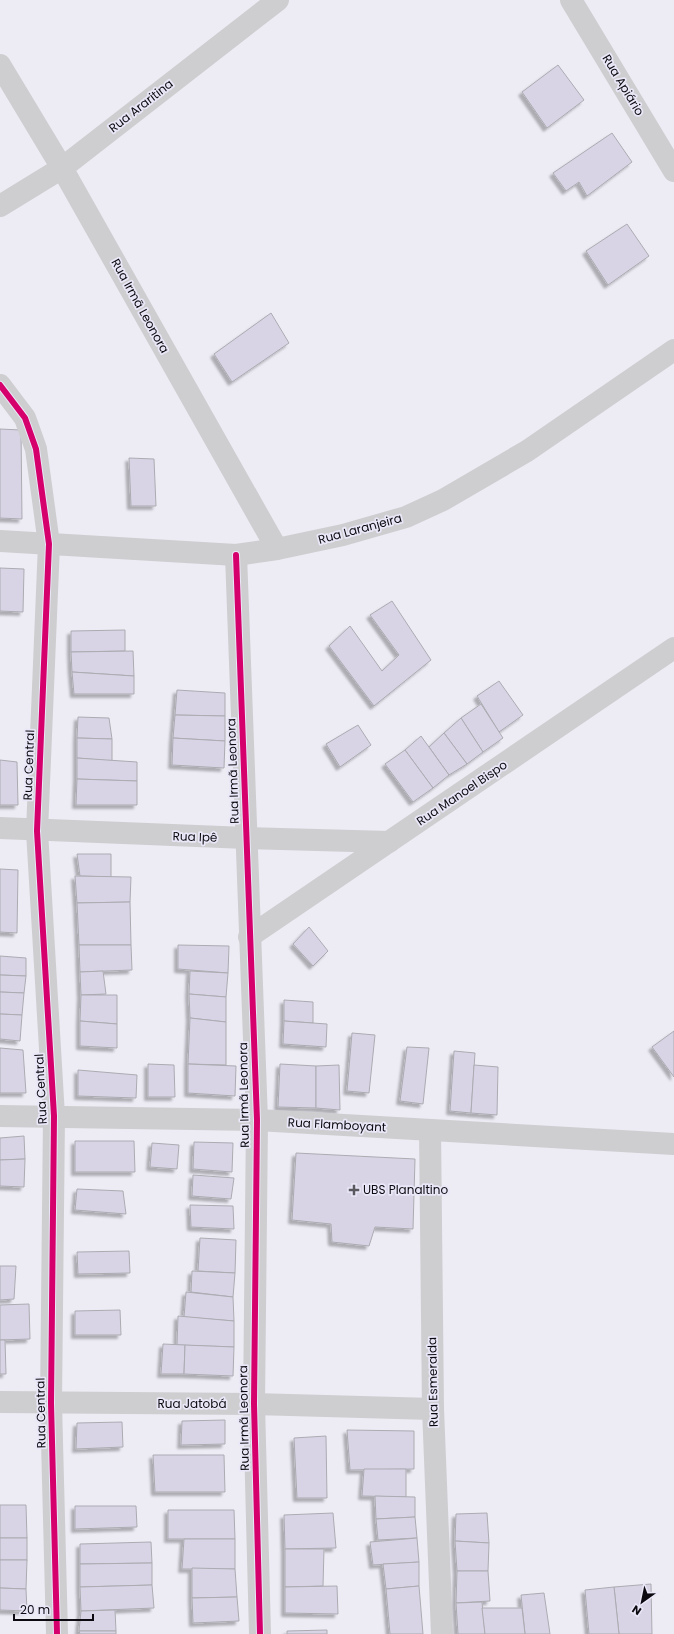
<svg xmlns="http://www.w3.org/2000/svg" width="674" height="1634" viewBox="0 0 674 1634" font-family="Poppins,sans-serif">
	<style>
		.building { fill: #d8d4e6; stroke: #acabb1; filter: url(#shadow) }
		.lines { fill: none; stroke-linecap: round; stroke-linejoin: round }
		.minor { stroke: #ceced0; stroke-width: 22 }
		.cycleway-casing { stroke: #eae7f8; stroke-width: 8 }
		.cycleway { stroke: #d6006c; stroke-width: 6 }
		.poi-dot { fill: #5b5960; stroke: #eae7f8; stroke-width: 1.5 }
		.labels { text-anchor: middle; stroke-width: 3.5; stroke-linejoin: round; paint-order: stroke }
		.street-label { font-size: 12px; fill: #0c0a10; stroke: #eae7f8 }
		.poi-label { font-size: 12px; fill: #0c0a10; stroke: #eae7f8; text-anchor: start }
	</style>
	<defs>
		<filter id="shadow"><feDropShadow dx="-3.5" dy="3.5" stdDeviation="1" flood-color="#0004"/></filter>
	</defs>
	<rect width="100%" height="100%" fill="#edebf4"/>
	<g class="building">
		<polygon points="558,65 584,100 547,128 522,92"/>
		<polygon points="612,133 632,162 587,196 579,182 566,191 553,173"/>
		<polygon points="627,224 649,256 608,285 586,251"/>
		<polygon points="271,313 289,343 232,382 214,354"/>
		<polygon points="0,429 21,430 22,519 0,518"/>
		<polygon points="129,458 154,459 156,506 131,506"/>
		<polygon points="0,568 24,569 23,612 0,611"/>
		<polygon points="392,601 431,660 374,706 329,646 350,626 382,671 399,655 370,615"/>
		<polygon points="125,630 125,651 71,652 71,631"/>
		<polygon points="133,651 134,676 72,672 71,652"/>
		<polygon points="72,672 134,676 134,694 74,694"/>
		<polygon points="499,681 523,715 499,732 477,696"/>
		<polygon points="177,690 225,693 225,716 175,715"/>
		<polygon points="481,704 503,738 483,752 461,718"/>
		<polygon points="175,715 225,716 225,741 173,738"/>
		<polygon points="78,717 109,718 112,739 77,738"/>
		<polygon points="461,718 483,752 467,764 444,733"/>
		<polygon points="358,725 371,745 340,767 326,744"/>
		<polygon points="444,733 467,764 449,775 429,747"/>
		<polygon points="421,736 449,775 433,788 405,750"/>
		<polygon points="77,738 112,739 112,761 77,758"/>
		<polygon points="173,738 225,741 224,768 172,765"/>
		<polygon points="405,750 433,788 413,802 385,764"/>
		<polygon points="77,758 137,762 137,781 77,779"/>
		<polygon points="0,760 17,762 18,805 0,805"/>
		<polygon points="77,779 137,781 137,805 76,805"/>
		<polygon points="77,854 111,854 111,877 80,876"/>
		<polygon points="0,869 18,870 17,933 0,932"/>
		<polygon points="75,876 131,877 130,902 77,903"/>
		<polygon points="130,902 131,945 79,945 77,903"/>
		<polygon points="309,927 328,951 313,966 293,944"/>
		<polygon points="79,945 131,945 132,970 80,972"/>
		<polygon points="178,945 229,946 228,973 178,969"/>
		<polygon points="0,956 26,958 26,976 0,975"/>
		<polygon points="103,971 106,994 81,995 80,972"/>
		<polygon points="190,971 228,973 226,997 189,994"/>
		<polygon points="0,975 26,976 24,993 0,992"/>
		<polygon points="0,992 24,993 22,1015 0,1014"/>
		<polygon points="189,994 226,997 226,1022 190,1018"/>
		<polygon points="81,995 117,995 117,1024 80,1021"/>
		<polygon points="284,1000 313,1002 313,1023 284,1021"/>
		<polygon points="0,1014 22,1015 20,1041 0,1039"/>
		<polygon points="190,1018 226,1022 226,1065 188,1064"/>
		<polygon points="80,1021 117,1024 117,1048 80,1046"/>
		<polygon points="284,1021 327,1024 326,1047 283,1044"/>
		<polygon points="674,1031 674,1077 652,1047"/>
		<polygon points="352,1033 375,1035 369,1093 347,1091"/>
		<polygon points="407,1047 429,1048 423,1104 400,1101"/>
		<polygon points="0,1048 23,1050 26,1093 0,1093"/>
		<polygon points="454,1051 475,1053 471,1113 450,1111"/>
		<polygon points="148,1064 174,1065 175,1097 148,1097"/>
		<polygon points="188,1064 236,1066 235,1096 188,1093"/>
		<polygon points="280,1064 316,1066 316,1108 278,1107"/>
		<polygon points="339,1065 340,1110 316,1108 316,1066"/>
		<polygon points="474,1065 498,1067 497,1115 471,1113"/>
		<polygon points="78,1070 137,1075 136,1098 78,1096"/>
		<polygon points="24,1136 25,1159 0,1160 0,1138"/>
		<polygon points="75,1141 134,1141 135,1172 75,1172"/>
		<polygon points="194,1142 233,1143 232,1172 193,1169"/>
		<polygon points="152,1143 179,1145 177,1169 150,1167"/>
		<polygon points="296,1153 415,1159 413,1229 375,1227 369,1246 332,1242 331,1224 292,1220"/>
		<polygon points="25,1159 24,1187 0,1186 0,1160"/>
		<polygon points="193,1175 234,1178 231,1199 192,1196"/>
		<polygon points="77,1189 123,1191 126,1214 75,1210"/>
		<polygon points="190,1205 233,1206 234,1229 191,1227"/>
		<polygon points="200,1238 236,1240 235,1273 198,1271"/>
		<polygon points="129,1251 130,1273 78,1274 77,1252"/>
		<polygon points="0,1266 16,1266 14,1299 0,1300"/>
		<polygon points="192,1271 235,1273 233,1297 191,1292"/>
		<polygon points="186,1292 233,1297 234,1321 184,1317"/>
		<polygon points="29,1304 30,1339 0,1340 0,1305"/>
		<polygon points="120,1310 121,1335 75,1335 75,1311"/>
		<polygon points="178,1316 234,1321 234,1347 177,1345"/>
		<polygon points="0,1340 5,1340 6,1374 0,1374"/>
		<polygon points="163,1344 185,1345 184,1374 161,1374"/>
		<polygon points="185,1345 234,1347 233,1376 184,1374"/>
		<polygon points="225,1420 225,1444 181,1445 182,1421"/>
		<polygon points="122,1422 123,1447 76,1449 77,1423"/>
		<polygon points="347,1430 414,1431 414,1469 350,1470"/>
		<polygon points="326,1436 327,1498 297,1498 294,1438"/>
		<polygon points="153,1455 224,1455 225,1492 155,1492"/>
		<polygon points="364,1469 406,1469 406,1497 362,1496"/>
		<polygon points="375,1496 415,1497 415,1517 376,1519"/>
		<polygon points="0,1505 26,1505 27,1538 0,1538"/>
		<polygon points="75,1506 136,1506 137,1527 75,1529"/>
		<polygon points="168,1510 234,1510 235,1539 168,1539"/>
		<polygon points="333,1513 336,1548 285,1549 284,1515"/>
		<polygon points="487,1513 489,1543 455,1541 456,1514"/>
		<polygon points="415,1517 417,1538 378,1540 376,1519"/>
		<rect x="0" y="1538" width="27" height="22"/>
		<polygon points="417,1538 419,1562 373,1565 370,1542"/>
		<polygon points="184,1539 235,1539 235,1569 182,1569"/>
		<polygon points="455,1541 489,1543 488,1571 457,1571"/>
		<polygon points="151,1542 152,1563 80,1564 80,1544"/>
		<polygon points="285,1549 324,1549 323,1586 285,1587"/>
		<polygon points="0,1560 27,1560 26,1589 0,1588"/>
		<polygon points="419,1562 419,1586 386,1589 383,1564"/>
		<polygon points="152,1563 152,1585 80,1587 80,1564"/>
		<polygon points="192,1568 235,1569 237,1597 192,1598"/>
		<polygon points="457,1571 488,1571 490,1601 456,1603"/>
		<polygon points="651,1584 652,1634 619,1634 614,1587"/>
		<polygon points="152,1585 154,1608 81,1611 80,1587"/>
		<polygon points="337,1586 338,1614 285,1613 285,1587"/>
		<polygon points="419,1586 423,1634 390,1634 386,1589"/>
		<polygon points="614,1587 619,1634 589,1634 585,1590"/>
		<polygon points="0,1588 26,1589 27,1611 0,1610"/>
		<polygon points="544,1593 550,1634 525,1634 521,1595"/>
		<polygon points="237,1597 239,1621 193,1623 192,1598"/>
		<polygon points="482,1602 485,1634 458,1634 456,1603"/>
		<polygon points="482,1608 522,1608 525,1634 485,1634"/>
		<polygon points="115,1610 116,1631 79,1631 81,1611"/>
		<polygon points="327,1630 327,1634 287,1634 287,1631"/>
		<polygon points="79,1631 116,1631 116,1634 80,1634"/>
	</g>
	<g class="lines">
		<g class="minor">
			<polyline points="571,0 674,171"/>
			<polyline points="0,65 62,168 277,549"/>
			<polyline points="0,206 62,168 278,0"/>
			<polyline points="0,385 25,418 36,449 49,544 37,831 54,1116 51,1403 57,1634"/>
			<polyline points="0,541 236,555 277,549 343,535 406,517 443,500 527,451 674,350"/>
			<polyline points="236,555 257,1120 254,1404 260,1634"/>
			<polyline points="0,828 246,838 389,842"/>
			<polyline points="249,937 674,648"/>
			<polyline points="0,1116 257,1120 674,1144"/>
			<polyline points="430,1130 433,1409 442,1634"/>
			<polyline points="0,1402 254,1404 433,1409"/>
		</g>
		<g class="cycleway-casing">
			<g id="cycleway">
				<polyline points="0,385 25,418 36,449 49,544 37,831 54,1116 51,1403 57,1634"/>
				<polyline points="236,555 257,1120 254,1404 260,1634"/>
			</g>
		</g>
		<use href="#cycleway" class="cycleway"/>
	</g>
	<path class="poi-dot" d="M352 1184h4v4h4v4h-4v4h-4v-4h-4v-4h4z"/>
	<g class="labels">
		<g class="street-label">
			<text transform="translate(623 85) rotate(59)" y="4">Rua Apiário</text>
			<text transform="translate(141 106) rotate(-38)" y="4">Rua Araritina</text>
			<text transform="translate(140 306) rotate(61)" y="4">Rua Irmã Leonora</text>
			<text transform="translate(360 529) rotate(-15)" y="4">Rua Laranjeira</text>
			<text transform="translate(29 765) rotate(-88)" y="4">Rua Central</text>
			<text transform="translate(233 771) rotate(-92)" y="4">Rua Irmã Leonora</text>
			<text transform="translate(462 793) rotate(-34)" y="4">Rua Manoel Bispo</text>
			<text transform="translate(195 837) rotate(2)" y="4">Rua Ipê</text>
			<text transform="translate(41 1089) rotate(-93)" y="4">Rua Central</text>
			<text transform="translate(244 1095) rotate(-91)" y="4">Rua Irmã Leonora</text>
			<text transform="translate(337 1125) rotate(3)" y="4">Rua Flamboyant</text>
			<text transform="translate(433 1382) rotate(-91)" y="4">Rua Esmeralda</text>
			<text x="192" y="1408">Rua Jatobá</text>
			<text transform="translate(41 1413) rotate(-91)" y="4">Rua Central</text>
			<text transform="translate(244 1418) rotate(-91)" y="4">Rua Irmã Leonora</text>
		</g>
		<g class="poi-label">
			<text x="363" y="1194">UBS Planaltino</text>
		</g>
	</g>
	<g transform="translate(642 1602) rotate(213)" stroke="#eae7f8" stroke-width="3" paint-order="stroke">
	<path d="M0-3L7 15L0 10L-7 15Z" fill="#0c0a10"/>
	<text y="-6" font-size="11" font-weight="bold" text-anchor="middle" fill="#0c0a10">N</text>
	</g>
	<path d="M14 1614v6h79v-6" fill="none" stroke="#0c0a10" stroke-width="2"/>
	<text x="20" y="1614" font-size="12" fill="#0c0a10" stroke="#eae7f8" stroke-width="3" paint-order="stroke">20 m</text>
</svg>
